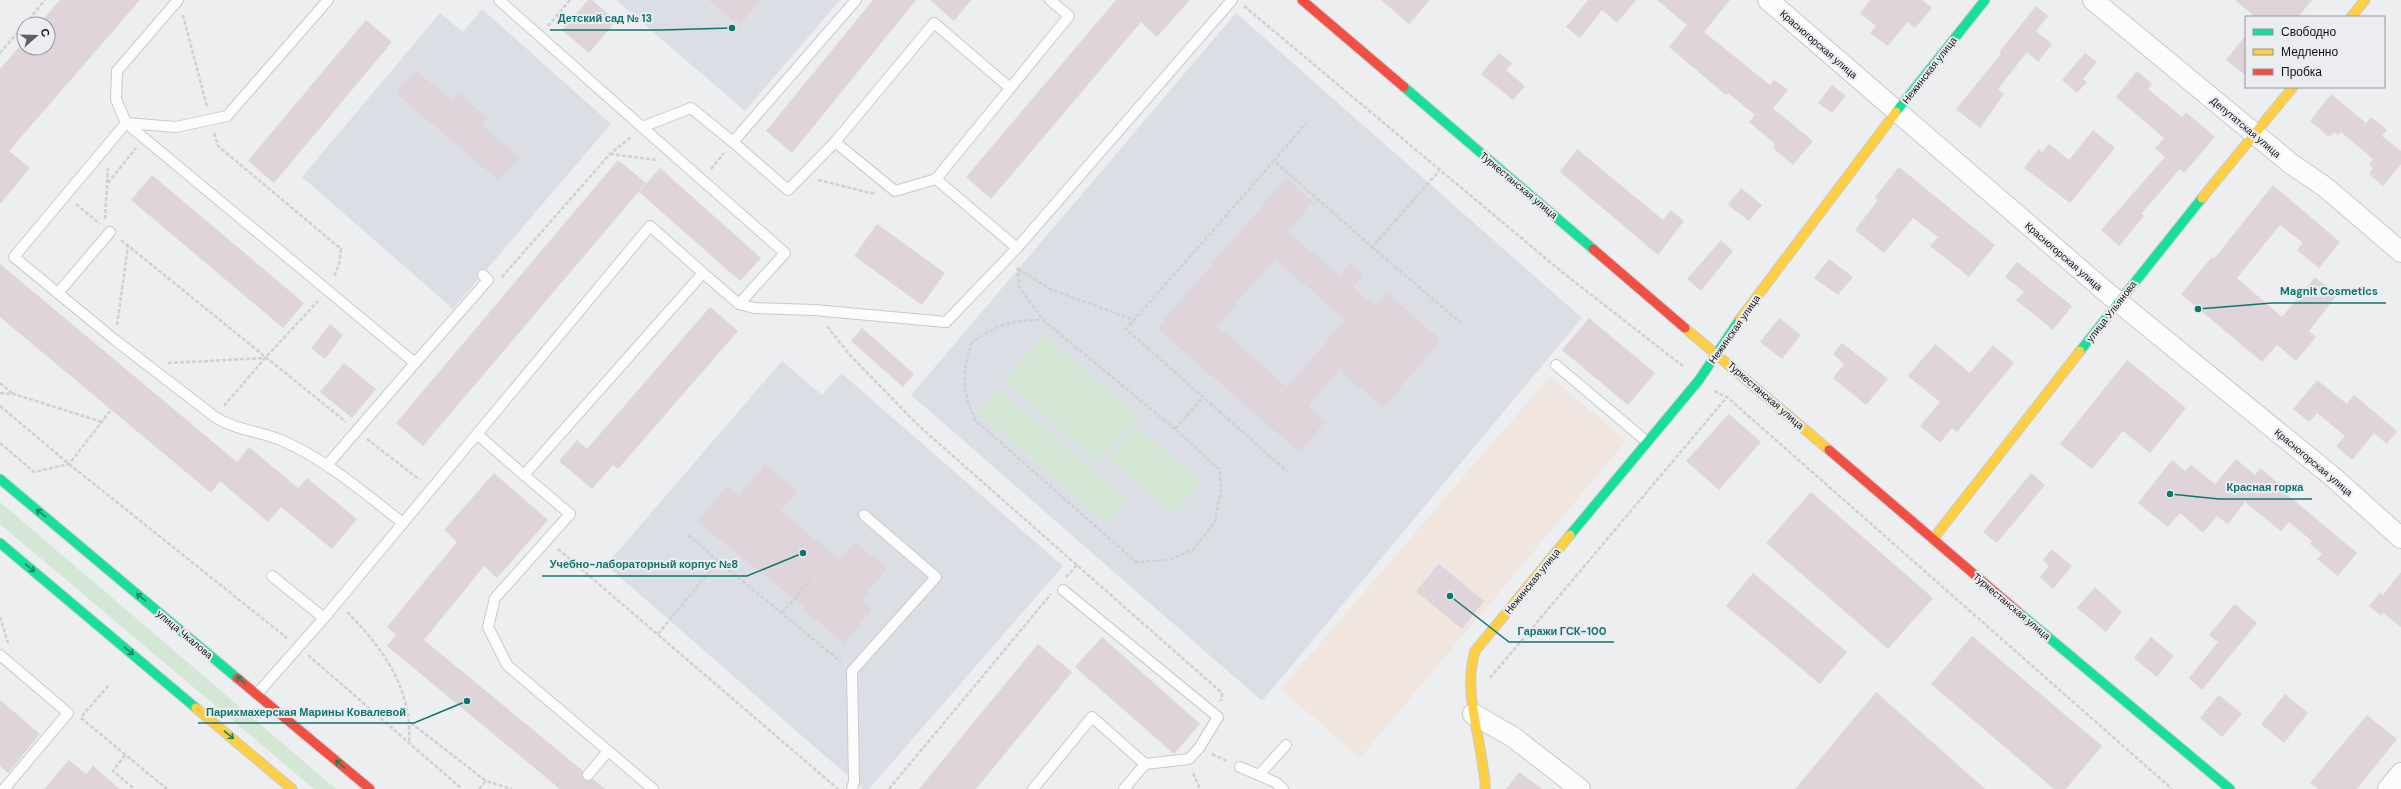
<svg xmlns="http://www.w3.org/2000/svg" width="2401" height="789" viewBox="0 0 2401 789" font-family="'DM Sans',sans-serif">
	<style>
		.industrial { fill: #f0e5df }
		.built { fill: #dbdfe5 }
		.green { fill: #d4e7d4 }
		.building { fill: #ded4d9; fill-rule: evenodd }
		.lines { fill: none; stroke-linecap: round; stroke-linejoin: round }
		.lane-casing { stroke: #c8c9cb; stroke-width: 12 }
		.street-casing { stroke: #c8c9cb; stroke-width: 22 }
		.fast-casing { stroke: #c8c9cb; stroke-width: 11 }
		.slow-casing { stroke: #c8c9cb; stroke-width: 11 }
		.jam-casing { stroke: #c8c9cb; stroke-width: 11 }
		.path { stroke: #d0d0d1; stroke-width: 2.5; stroke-dasharray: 4 2; stroke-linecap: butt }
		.lane { stroke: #fcfcfd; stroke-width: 10 }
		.street { stroke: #fcfcfd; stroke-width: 20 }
		.fast { stroke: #16e098; stroke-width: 9 }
		.slow { stroke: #ffcf43; stroke-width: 9 }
		.jam { stroke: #f24e42; stroke-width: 9 }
		.oneway { stroke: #14845d }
		.labels { text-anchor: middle; stroke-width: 4; stroke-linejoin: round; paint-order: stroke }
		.street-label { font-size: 10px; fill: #121314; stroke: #ebedf1 }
		.leader { fill: none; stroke: #0f766e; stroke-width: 1.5 }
		.callout-dot { fill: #0f766e; stroke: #ebedf1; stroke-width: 1.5 }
		.callout-label { font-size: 11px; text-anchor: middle; font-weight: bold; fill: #0f766e; stroke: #ebedf1; stroke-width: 4; stroke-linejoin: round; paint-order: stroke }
	</style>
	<rect width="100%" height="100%" fill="#eceef0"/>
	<polygon class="industrial" points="1550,376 1626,441 1360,758 1281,689"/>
	<g class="built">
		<polygon points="616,0 840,0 745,111"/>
		<polygon points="482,9 611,124 453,309 302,177 440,13 463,32"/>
		<polygon points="1236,13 1582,318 1262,701 911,395"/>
		<polygon points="782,361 822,395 841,373 1063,566 869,789 863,789 606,565"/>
	</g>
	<g class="green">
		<polygon points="1044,335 1138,416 1098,462 1004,381"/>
		<polygon points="999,389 1127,499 1106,523 978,413"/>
		<polygon points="1136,426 1201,482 1174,514 1108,458"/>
		<polygon points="0,502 336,789 314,789 0,524"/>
	</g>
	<g class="building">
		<polygon points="60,0 140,0 9,151 30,168 0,204 0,69 24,41 24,48 48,48 48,24 39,24"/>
		<polygon points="588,0 592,0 616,21 589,53 562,30"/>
		<polygon points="708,0 760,0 740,25"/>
		<polygon points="873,0 916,0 792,153 766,131"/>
		<polygon points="930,0 971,0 954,21"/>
		<polygon points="1116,0 1190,0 1157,37 1141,22 991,199 966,177"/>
		<polygon points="1381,0 1430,0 1409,24"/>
		<polygon points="1588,0 1636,0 1617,23 1602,10 1580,38 1566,27"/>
		<polygon points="1657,0 1730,0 1704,32 1770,85 1774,80 1788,90 1773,108 1813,141 1793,165 1773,148 1775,144 1749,122 1755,115 1728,93 1726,95 1669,47 1687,25"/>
		<polygon points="1870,0 1922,0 1932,8 1915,28 1907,22 1888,46 1870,33 1876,26 1860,13"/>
		<polygon points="2235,0 2312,0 2298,17 2255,17"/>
		<polygon points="2036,6 2048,16 2036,31 2052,44 2038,62 2027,52 1998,89 2004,94 1980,128 1956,109 2001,54 1999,52"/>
		<polygon points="366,20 392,42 274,183 248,161"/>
		<polygon points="2246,35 2246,76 2226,60"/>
		<polygon points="1499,53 1512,63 1506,70 1525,86 1513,100 1481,74"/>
		<polygon points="2085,53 2097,62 2083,79 2087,82 2077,93 2062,80"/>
		<polygon points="416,70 452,101 459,93 487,118 481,125 519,157 498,180 396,93"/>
		<polygon points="2137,71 2152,84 2148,89 2182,117 2186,112 2215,137 2184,173 2180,169 2141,214 2144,216 2119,246 2101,230 2165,157 2155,148 2164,138 2116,97"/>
		<polygon points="1832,85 1846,96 1832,113 1818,103"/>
		<polygon points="2331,94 2366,123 2371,117 2387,130 2382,136 2401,151 2401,164 2383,186 2369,174 2373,168 2369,165 2373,159 2341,132 2338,135 2334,132 2329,137 2310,121"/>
		<polygon points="2093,130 2115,148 2070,203 2024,168 2039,149 2042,152 2049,144 2069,160"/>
		<polygon points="1577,149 1663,220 1671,210 1684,221 1658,255 1560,172"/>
		<polygon points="618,160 646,183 423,446 396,423"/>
		<polygon points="1899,167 1995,245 1969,277 1930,246 1938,237 1913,218 1884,253 1855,230 1878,200 1875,197"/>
		<polygon points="660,168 761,258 740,281 639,192"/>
		<polygon points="152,175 304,303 283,328 131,200"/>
		<path d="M 1286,178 L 1313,202 L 1288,231 L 1340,276 L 1350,263 L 1363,275 L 1353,287 L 1376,307 L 1387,293 L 1441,340 L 1383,408 L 1339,370 L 1308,406 L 1326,421 L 1299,452 L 1157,328 ZM 1275,259 L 1345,320 L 1287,387 L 1217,326 Z"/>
		<polygon points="2273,185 2340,242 2319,268 2297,250 2303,243 2280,225 2237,278 2282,317 2315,277 2337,295 2309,331 2316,337 2296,361 2277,345 2262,362 2181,294 2212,257 2214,259"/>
		<polygon points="1741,188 1762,205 1749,221 1728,205"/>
		<polygon points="877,224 945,273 922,305 854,256"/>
		<polygon points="1721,240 1733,251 1701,291 1687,279"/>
		<polygon points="1829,259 1853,277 1838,295 1814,278"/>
		<polygon points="2017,262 2072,306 2053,330 2016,300 2024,292 2005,277"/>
		<polygon points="0,264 237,462 249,447 298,488 307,478 357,519 332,549 281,507 268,522 220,481 211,493 0,317"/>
		<polygon points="710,307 738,331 618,469 613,465 592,489 559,461 577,440 587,449"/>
		<polygon points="1589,318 1655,373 1628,405 1562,350"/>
		<polygon points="1779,318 1801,335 1782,359 1760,342"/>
		<polygon points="330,324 343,335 325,359 311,348"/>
		<polygon points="862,328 914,374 903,387 851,341"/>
		<polygon points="1842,343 1888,379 1866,405 1833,378 1844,364 1833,354"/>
		<polygon points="1935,344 1970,373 1993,345 2014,363 1957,432 1952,428 1940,443 1920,426 1940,402 1908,376"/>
		<polygon points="2127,360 2186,408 2150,453 2123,431 2092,469 2060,444"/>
		<polygon points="344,363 376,389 352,418 320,392"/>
		<polygon points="2317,380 2347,404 2354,395 2397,431 2387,444 2374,433 2352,460 2336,446 2345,436 2317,413 2309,422 2293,409"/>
		<polygon points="1729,414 1761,442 1719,490 1686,461"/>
		<polygon points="2236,459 2255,475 2260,468 2278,483 2276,485 2357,553 2338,576 2317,559 2322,554 2310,544 2312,541 2289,522 2281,531 2245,502 2228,524 2217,516 2203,533 2180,513 2168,527 2138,503 2172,460 2185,471 2191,465 2215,484"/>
		<polygon points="765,464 797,491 781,511 840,560 855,542 887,568 861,601 872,610 844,643 802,609 804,607 698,522 727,486 739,496"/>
		<polygon points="494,473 548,520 497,578 484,566 424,640 583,771 584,780 587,781 593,779 605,789 560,789 387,646 396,635 387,627 457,542 444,530"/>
		<polygon points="2031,473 2045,485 1997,543 1983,532"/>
		<polygon points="1811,492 1933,598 1888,649 1766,543"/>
		<polygon points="2052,549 2072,566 2053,589 2040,577 2049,566 2043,560"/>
		<polygon points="1439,564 1484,601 1462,629 1416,591"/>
		<polygon points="2401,572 2401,627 2383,613 2381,616 2369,606 2380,593 2383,595"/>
		<polygon points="1753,573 1847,652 1820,684 1726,606"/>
		<polygon points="2095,587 2122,612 2106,632 2077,608"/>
		<polygon points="2235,604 2257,623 2202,690 2189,678 2218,642 2209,635"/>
		<polygon points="1972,636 2102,746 2066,789 2054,789 1931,684"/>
		<polygon points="1102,637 1200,724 1174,754 1075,667"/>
		<polygon points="2151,637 2174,656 2157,677 2134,658"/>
		<polygon points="1038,644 1072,672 976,789 919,789"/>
		<polygon points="1876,692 1985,789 1795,789"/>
		<polygon points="2285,694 2308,713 2284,743 2261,724"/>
		<polygon points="2219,695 2242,714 2222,737 2200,718"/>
		<polygon points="0,700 40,734 8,773 0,766"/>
		<polygon points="2367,715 2397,739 2357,789 2318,789 2310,783"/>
		<polygon points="69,760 86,774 93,766 120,789 44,789"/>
		<polygon points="1519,772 1542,789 1506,789"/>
	</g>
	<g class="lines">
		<g class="lane-casing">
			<g id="lane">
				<polyline points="178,0 117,71 116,99 126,123 415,363 328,464"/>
				<polyline points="499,0 642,127 691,108 733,142"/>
				<polyline points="1010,88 934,23 835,142 895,191 936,179 1017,248"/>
				<path d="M 126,123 L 14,257 L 115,340 L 215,417 C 235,430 259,431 281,440 C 327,460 364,493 403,523"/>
				<polyline points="126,123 176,127 227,116 328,0"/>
				<polyline points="642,127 785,253 739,304"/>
				<polyline points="835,142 788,190 733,142 856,0"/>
				<polyline points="936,179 1069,16 1050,0"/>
				<polyline points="58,293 110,232"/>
				<polyline points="415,363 488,280 483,275"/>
				<polyline points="1556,365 1646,441"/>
				<polyline points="477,434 650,226 703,273"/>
				<polyline points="524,475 570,514 495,598 488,627 507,665 653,789"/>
				<polyline points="272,576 324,618"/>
				<polyline points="1063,590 1218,717 1199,748 1189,759 1145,764 1124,789"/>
				<polyline points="0,655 68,713 4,789"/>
				<polyline points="257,694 324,618 477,434 524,475 703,273 739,304 754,308 814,310 946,322 1017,248 1232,0"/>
				<polyline points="1240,767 1275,782 1283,789"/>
				<polyline points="588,775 608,751"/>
				<polyline points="1259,775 1286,745"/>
				<polyline points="852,789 854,781 852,671 936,577 864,515"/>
				<polyline points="1033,789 1092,717 1145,764"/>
			</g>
		</g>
		<g class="street-casing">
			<g id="street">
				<polyline points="1768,0 2105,291 2333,477 2401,538"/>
				<polyline points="2093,0 2290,163 2325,187 2401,252"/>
				<polyline points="1473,714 1513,737 1580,789"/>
				<polyline points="2388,789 2401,773"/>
			</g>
		</g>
		<g class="fast-casing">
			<g id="fast">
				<polyline points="1404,87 1593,249"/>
				<polyline points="1896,112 1985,0"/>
				<polyline points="2080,351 2202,198"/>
				<polyline points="0,479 237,678"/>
				<polyline points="1570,535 1699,380 1740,319"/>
				<polyline points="0,543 196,708"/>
				<polyline points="2017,611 2230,789"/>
			</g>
		</g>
		<g class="slow-casing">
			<g id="slow">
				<polyline points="2351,17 2365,0"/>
				<polyline points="2202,198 2293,87"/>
				<polyline points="1740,319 1896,112"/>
				<polyline points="1685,328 1829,450"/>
				<polyline points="1933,539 2080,351"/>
				<polyline points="196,708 292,789"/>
				<path d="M 1485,789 C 1486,780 1483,770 1482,761 C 1477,723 1464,689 1475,651 L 1570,535"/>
			</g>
		</g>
		<g class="jam-casing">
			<g id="jam">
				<polyline points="1302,0 1404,87"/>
				<polyline points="1593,249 1685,328"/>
				<polyline points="1829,450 2017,611"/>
				<polyline points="237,678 370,789"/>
			</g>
		</g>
		<g class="path">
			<polyline points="1244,6 1562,272 1684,367"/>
			<polyline points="183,15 207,107"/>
			<polyline points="25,24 45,0"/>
			<polyline points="548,26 570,0"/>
			<polyline points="0,53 24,25"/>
			<polyline points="214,133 218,146 341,249 339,264 334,277"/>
			<polyline points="610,154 657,160"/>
			<polyline points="1274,161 1306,123"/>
			<polyline points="711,169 724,153"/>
			<polyline points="818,180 875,194"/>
			<polyline points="108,183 136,148"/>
			<polyline points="76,204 100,224"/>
			<polyline points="105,219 108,168"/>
			<polyline points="121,240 346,422"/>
			<polyline points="1372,247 1461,323"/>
			<path d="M 1018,267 L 1019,287 L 1043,320 L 1175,429 L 1220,470 L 1221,490 L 1215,522 L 1193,550 L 1168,560 L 1136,562 L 975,420 C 961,387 962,375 972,342 C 1000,324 1010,320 1043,320"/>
			<polyline points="1018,269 1050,289 1134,320"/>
			<polyline points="502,277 610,154 631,137"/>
			<polyline points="117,325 128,246"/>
			<polyline points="827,326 848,353 919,426 1222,693 1221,701"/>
			<polyline points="168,363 265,358"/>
			<polyline points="0,383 13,394"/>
			<polyline points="1714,391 1727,397 2172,789"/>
			<polyline points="0,393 14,394 102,422"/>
			<polyline points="0,406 69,464 287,638"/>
			<polyline points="224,406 265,358 318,301"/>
			<polyline points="1175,429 1203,397"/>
			<polyline points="367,439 420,480"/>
			<polyline points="0,443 34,472 69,464 111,410"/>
			<polyline points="1289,473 1126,329 1274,161 1372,247 1439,171"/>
			<polyline points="688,535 718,561"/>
			<polyline points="558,549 838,789"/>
			<polyline points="1066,577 1078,564"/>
			<path d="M 347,612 C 383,648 413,690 409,743"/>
			<polyline points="782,613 811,579"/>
			<polyline points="0,617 8,643"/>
			<polyline points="658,634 718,561 841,662"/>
			<polyline points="308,655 462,789"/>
			<polyline points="1490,678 1727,397"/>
			<polyline points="82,716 110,684"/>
			<polyline points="81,718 167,789"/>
			<polyline points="411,723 486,781"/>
			<polyline points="1212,754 1227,761"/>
			<polyline points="125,755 113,771 134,789"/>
			<polyline points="1193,773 1200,789"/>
			<polyline points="479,789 486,781 512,789"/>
			<polyline points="889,789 1051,594"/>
		</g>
		<use href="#lane" class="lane"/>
		<use href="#street" class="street"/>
		<use href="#fast" class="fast"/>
		<use href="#slow" class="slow"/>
		<use href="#jam" class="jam"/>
	</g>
	<defs><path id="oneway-shaft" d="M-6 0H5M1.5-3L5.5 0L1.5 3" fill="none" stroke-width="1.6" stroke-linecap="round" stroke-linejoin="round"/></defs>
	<g class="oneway">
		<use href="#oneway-shaft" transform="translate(41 513) rotate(-140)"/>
		<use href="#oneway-shaft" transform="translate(30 568) rotate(40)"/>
		<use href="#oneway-shaft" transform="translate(141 597) rotate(-140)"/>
		<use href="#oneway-shaft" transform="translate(129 651) rotate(40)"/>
		<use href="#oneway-shaft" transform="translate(241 680) rotate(-140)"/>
		<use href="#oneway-shaft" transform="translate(229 735) rotate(40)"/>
		<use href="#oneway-shaft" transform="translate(340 764) rotate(-140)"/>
	</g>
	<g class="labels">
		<g class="street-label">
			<text transform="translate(1819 44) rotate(41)" y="4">Красногорская улица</text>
			<text transform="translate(1929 70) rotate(-52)" y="4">Нежинская улица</text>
			<text transform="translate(2246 127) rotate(40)" y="4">Депутатская улица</text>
			<text transform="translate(1519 185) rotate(40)" y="4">Туркестанская улица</text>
			<text transform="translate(2064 256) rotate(41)" y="4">Красногорская улица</text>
			<text transform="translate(2111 311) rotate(-52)" y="4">улица Ульянова</text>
			<text transform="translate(1734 329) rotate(-55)" y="4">Нежинская улица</text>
			<text transform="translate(1766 395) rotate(41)" y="4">Туркестанская улица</text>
			<text transform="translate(2314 462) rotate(40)" y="4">Красногорская улица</text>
			<text transform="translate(1532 581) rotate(-51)" y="4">Нежинская улица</text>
			<text transform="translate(2012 606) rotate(40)" y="4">Туркестанская улица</text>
			<text transform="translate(185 634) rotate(40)" y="4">улица Чкалова</text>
		</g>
	</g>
	<path class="leader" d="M732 28L660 30H550M2198 309L2272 303H2386M2170 494L2219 499H2312M803 553L747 576H542M1450 596L1509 642H1614M467 701L414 723H198"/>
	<g class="callout-dot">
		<circle cx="732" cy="28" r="4"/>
		<circle cx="2198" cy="309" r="4"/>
		<circle cx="2170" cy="494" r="4"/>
		<circle cx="803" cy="553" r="4"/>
		<circle cx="1450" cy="596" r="4"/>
		<circle cx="467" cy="701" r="4"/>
	</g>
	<g class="callout-label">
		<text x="605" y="22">Детский сад № 13</text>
		<text x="2329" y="295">Magnit Cosmetics</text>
		<text x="2265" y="491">Красная горка</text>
		<text x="644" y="568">Учебно-лабораторный корпус №8</text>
		<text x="1562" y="635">Гаражи ГСК-100</text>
		<text x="306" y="716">Парихмахерская Марины Ковалевой</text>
	</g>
	<rect x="2245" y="16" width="140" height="72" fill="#ebedf1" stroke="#949699"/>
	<rect x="2253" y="29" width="20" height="6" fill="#16e098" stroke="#949699"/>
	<text x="2281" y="36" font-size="12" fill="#121314">Свободно</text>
	<rect x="2253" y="49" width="20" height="6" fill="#ffcf43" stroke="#949699"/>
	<text x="2281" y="56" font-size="12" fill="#121314">Медленно</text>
	<rect x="2253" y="69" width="20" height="6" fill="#f24e42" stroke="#949699"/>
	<text x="2281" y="76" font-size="12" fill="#121314">Пробка</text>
	<g transform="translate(36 36) rotate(70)"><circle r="19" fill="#ebedf1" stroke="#949699"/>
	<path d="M0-3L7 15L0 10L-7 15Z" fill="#5e6061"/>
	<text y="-6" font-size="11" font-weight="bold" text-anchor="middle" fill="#121314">С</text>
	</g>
</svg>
